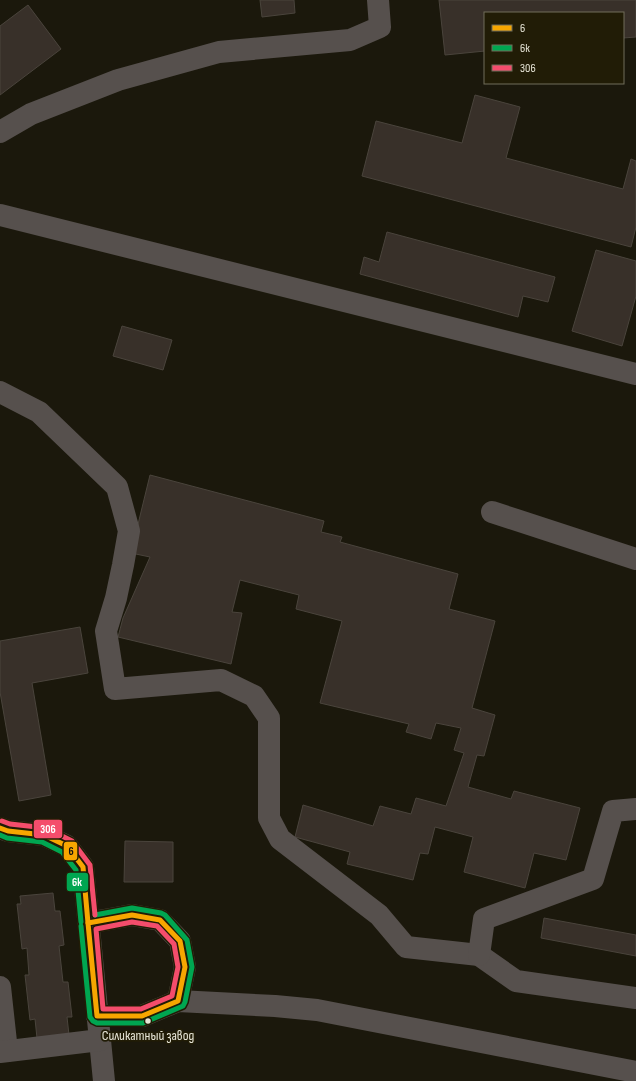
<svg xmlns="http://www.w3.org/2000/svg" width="636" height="1081" viewBox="0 0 636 1081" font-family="'Sofia Sans Condensed',sans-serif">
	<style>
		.building { fill: #383029; stroke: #4a443c }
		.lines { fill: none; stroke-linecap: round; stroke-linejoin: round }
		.minor { stroke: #56504d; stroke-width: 22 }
		.bus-1-casing { stroke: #211c06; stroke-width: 8 }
		.bus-2-casing { stroke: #211c06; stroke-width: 8 }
		.bus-3-casing { stroke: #211c06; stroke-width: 8 }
		.bus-1 { stroke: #f7a600; stroke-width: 5 }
		.bus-2 { stroke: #00a651; stroke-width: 5 }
		.bus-3 { stroke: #f44d6c; stroke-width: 5 }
		.bus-dot { fill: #e7e5d7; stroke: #211c06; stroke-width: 1.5 }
		.labels { text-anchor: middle; stroke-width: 3.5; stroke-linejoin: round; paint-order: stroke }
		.bus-label { font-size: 14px; fill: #e7e5d7; stroke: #211c06 }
		.line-badge { stroke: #211c06; stroke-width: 1.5 }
		.badge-label { font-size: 11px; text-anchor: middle; font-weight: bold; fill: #fff }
		.pale-badge-label { font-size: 11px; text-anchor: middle; font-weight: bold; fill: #111 }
	</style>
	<rect width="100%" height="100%" fill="#1b180c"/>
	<g class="building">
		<polygon points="260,0 294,0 295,13 262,17"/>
		<polygon points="439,0 636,0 636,37 623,38 623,13 485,13 485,51 445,55"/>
		<polygon points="28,5 61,49 0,95 0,26"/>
		<polygon points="475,95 520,107 506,158 623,189 631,159 636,161 636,227 631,247 362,176 376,121 462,143"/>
		<polygon points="387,232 555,277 548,302 523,296 518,317 360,274 364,257 379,262"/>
		<polygon points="596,250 636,261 636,296 622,346 572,331"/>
		<polygon points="122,326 172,340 163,370 113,356"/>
		<polygon points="150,475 324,521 321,532 342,537 340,542 458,574 449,609 495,621 472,708 495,715 484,756 477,755 468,787 511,799 514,791 580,808 566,860 534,853 525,888 464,872 473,837 435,827 428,854 420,853 413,880 347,864 350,852 295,837 303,805 373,826 380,806 411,814 416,798 446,806 464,753 454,750 461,728 436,723 431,739 406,732 409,724 320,703 342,621 296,609 299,595 240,580 232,612 242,613 231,664 118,637 123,618 150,557 131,553"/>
		<polygon points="80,627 88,673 32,683 51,795 19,801 0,692 0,641"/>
		<polygon points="125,841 173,842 173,882 124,882"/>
		<polygon points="53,893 55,911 60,911 64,945 59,946 63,982 68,982 72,1017 67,1017 69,1035 37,1038 35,1019 30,1020 25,975 29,975 27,948 22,949 17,904 21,904 20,896"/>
		<polygon points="544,918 636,935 636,956 541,938"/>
	</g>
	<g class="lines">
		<g class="minor">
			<polyline points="0,132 31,114 118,80 219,52 350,40 380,27 378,0"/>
			<polyline points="0,215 636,374"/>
			<polyline points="0,392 39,412 117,487 129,531 123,565 116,598 106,631 115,689 221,680 254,696 269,718 269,818 280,839 379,915 406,947 479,955 516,981 636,998"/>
			<polyline points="492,512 636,559"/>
			<polyline points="0,828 8,831 44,835 67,846 83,867 104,1081"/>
			<polyline points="88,923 132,915 160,920 180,941 185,967 178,1001"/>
			<polyline points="479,955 484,919 593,879 613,811 636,809"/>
			<polyline points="0,987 7,1051"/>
			<polyline points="97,1016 142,1016 178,1001 275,1006 317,1010 636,1072"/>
			<polyline points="0,1052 100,1040"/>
		</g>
		<g class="bus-1-casing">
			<g id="bus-1">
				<polyline points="0,828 8,831 44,835 67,846 83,867 88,923"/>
				<polygon points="132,915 160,920 180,941 185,967 178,1001 142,1016 97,1016 88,923"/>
			</g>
		</g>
		<g class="bus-2-casing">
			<g id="bus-2">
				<polyline points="0,835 7,838 42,842 62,852 76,870 81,922"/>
				<polyline points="81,926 90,1017 93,1021 97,1023 143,1023 183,1006 185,1002 192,967 187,940 165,915 161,913 132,908 95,915"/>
			</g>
		</g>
		<g class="bus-3-casing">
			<g id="bus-3">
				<polyline points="2,821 10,824 46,828 72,841 90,865 95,915"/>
				<polygon points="132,922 157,926 174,944 178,967 172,996 141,1009 103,1009 96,929"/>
			</g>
		</g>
		<use href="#bus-1" class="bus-1"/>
		<use href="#bus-2" class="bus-2"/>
		<use href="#bus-3" class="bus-3"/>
	</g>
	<circle class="bus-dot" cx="148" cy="1021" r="3.5"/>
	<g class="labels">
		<g class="bus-label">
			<text x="148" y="1040">Силикатный завод</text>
		</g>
	</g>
	<g class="line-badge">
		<rect x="33" y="819" width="30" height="20" rx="4" fill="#f44d6c"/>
		<rect x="63" y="841" width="15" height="20" rx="4" fill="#f7a600"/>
		<rect x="66" y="872" width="23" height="20" rx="4" fill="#00a651"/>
	</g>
	<g class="badge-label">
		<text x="48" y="833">306</text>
		<text x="77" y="886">6к</text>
	</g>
	<g class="pale-badge-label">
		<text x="71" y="855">6</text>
	</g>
	<rect x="484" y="12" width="140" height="72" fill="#211c06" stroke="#706c5a"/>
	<rect x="492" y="25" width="20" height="6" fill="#f7a600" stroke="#706c5a"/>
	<text x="520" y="32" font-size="12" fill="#e7e5d7">6</text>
	<rect x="492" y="45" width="20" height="6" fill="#00a651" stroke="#706c5a"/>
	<text x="520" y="52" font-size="12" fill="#e7e5d7">6к</text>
	<rect x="492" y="65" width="20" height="6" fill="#f44d6c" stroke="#706c5a"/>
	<text x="520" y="72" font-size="12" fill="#e7e5d7">306</text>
</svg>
